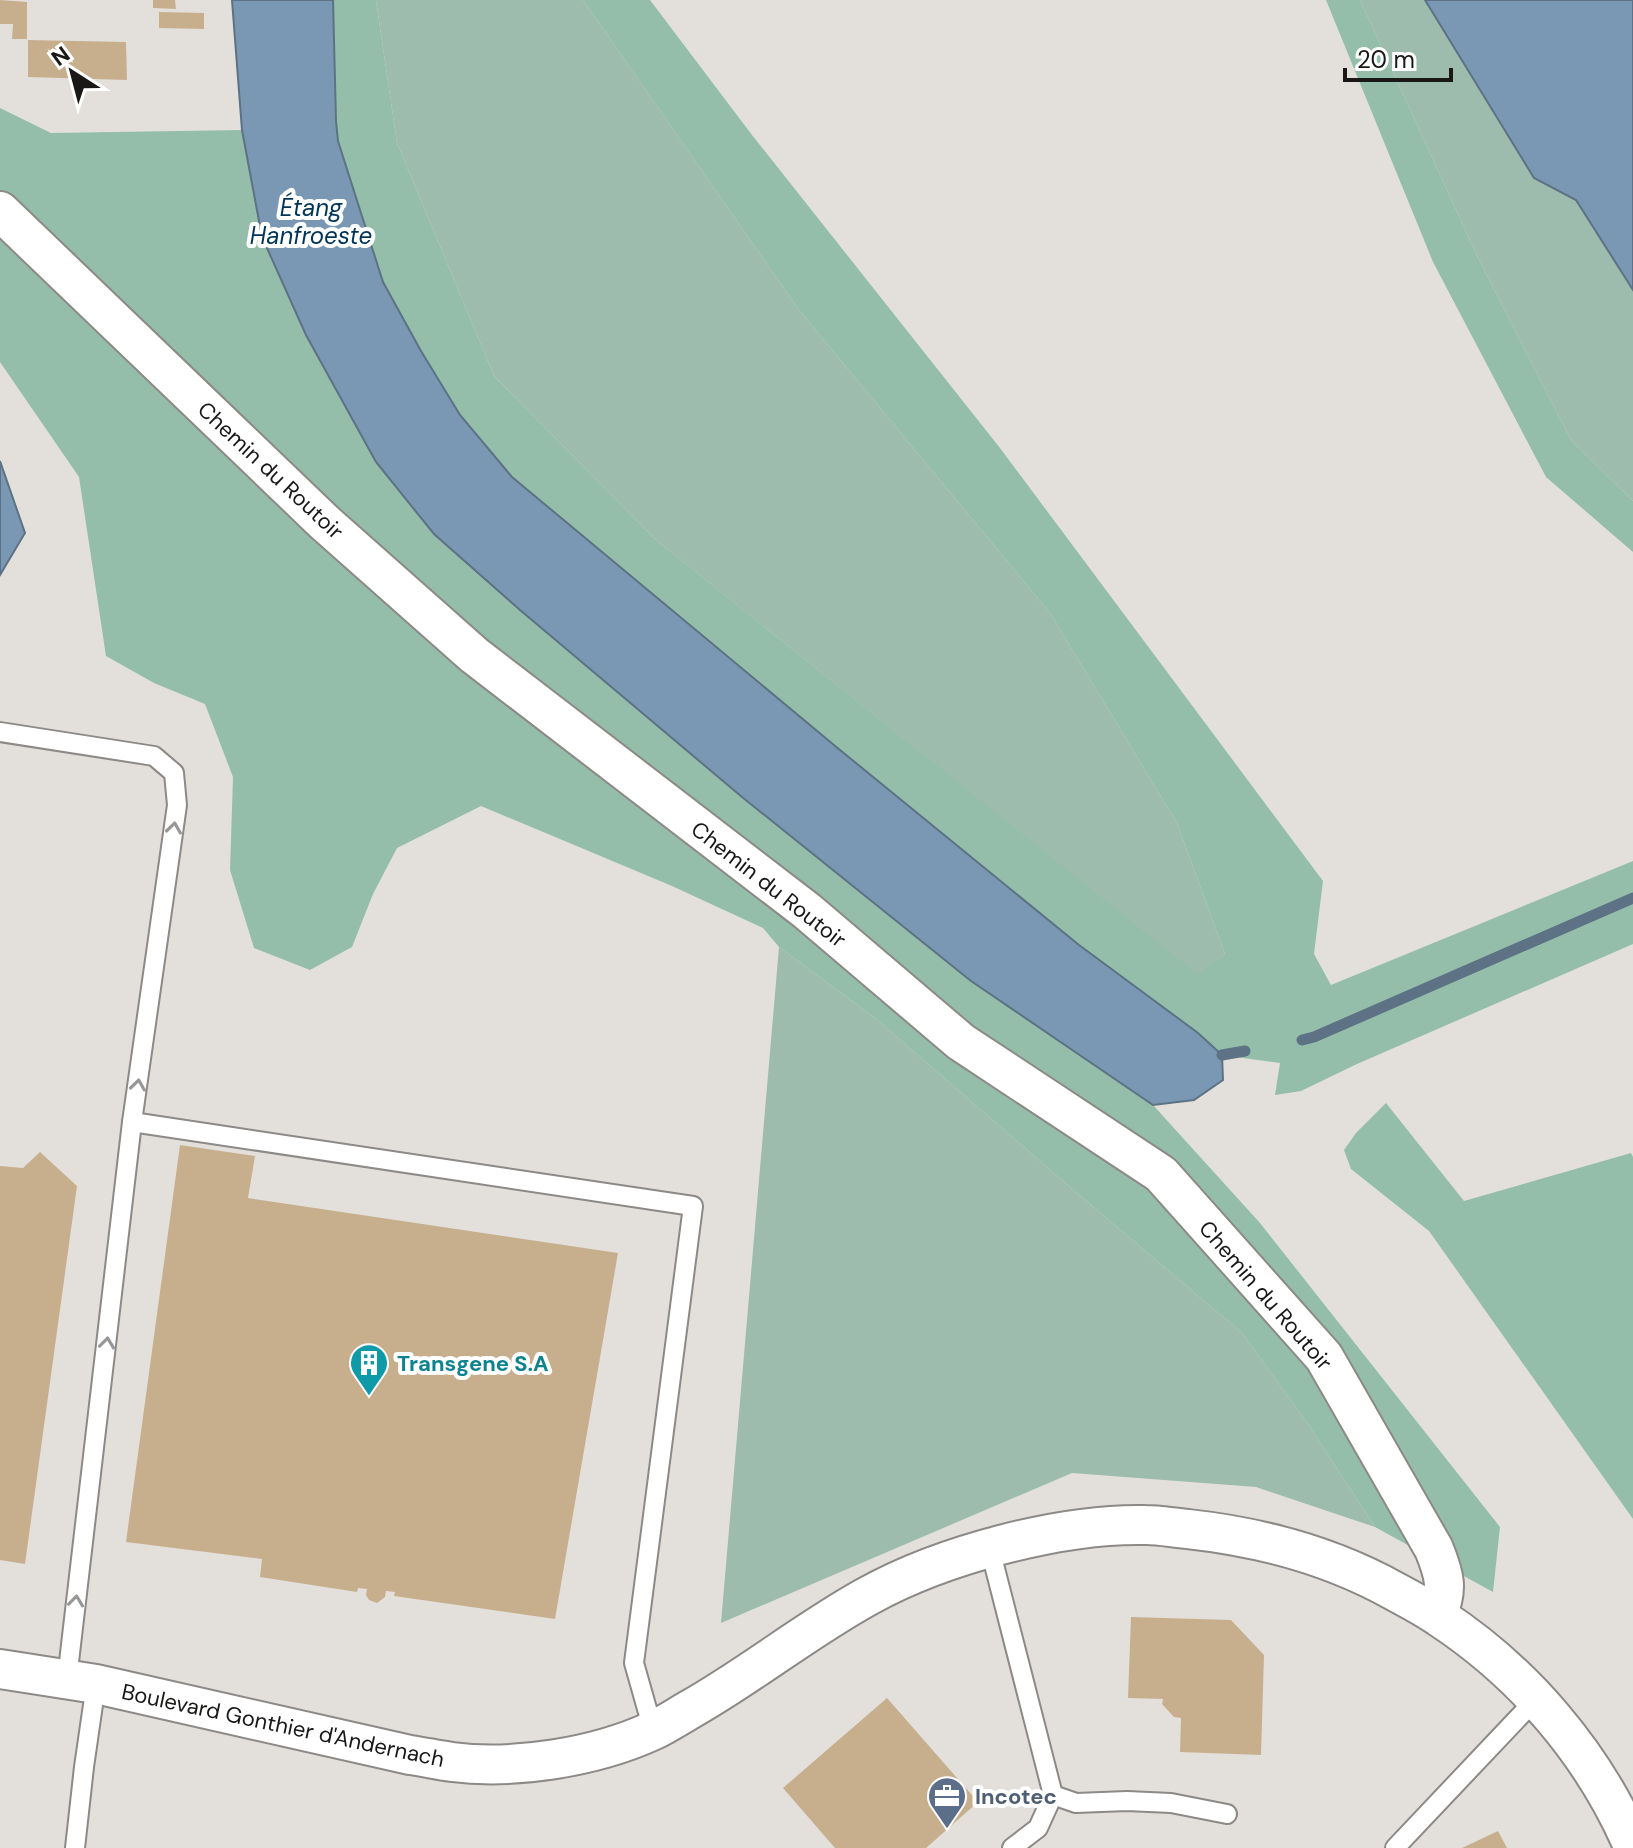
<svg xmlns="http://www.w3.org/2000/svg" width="1633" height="1848" viewBox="0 0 1633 1848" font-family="'DM Sans',sans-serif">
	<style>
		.green { fill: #9dbcad }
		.forest { fill: #94beaa }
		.water { fill: #7a98b3; stroke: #5d7284; stroke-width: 2 }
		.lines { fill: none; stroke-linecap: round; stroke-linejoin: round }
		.stream { stroke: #5d7284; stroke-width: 11 }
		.building { fill: #c7af8e }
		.lane-casing { stroke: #8c8986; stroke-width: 22 }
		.street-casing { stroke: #8c8986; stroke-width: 42 }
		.lane { stroke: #fff; stroke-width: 18 }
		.street { stroke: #fff; stroke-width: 38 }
		.oneway { stroke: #989797 }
		.labels { text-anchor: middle; stroke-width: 8; stroke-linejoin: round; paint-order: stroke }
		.street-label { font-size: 22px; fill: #191817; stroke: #fff }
		.culture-label { font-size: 22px; font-weight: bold; fill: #0d838f; stroke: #fff; text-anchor: start }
		.service-label { font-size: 22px; font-weight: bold; fill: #4e5e75; stroke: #fff; text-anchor: start }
		.water-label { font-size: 24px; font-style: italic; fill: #003358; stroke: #fff }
	</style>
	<rect width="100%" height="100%" fill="#e3e0dc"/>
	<g class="green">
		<polygon points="376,0 583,0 799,310 1050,613 1177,823 1225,954 1197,975 655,539 494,376 397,143"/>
		<polygon points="1360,0 1425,0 1534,178 1576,200 1633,290 1633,501 1571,440 1478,258"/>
		<polygon points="779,947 875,1018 1071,1188 1242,1333 1306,1421 1375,1527 1256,1487 1072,1473 721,1623"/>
	</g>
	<g class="forest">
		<polygon points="333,0 376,0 397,143 494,376 655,539 1197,974 1225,954 1177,823 1050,613 799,310 583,0 650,0 752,135 1000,448 1323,881 1314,954 1331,985 1633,861 1633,944 1357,1064 1301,1091 1275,1095 1280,1063 1222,1055 1198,1033 1079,945 840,750 512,477 460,415 421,351 383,282 338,141 336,121"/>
		<polygon points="1326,0 1360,0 1478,258 1571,440 1633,501 1633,552 1546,477 1433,262"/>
		<polygon points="0,108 51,133 242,130 262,237 306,335 376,462 434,534 520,610 742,797 971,981 1153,1105 1260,1223 1500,1527 1493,1592 1375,1527 1306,1421 1242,1333 1071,1188 875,1018 779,947 763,928 672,886 481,806 397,848 373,894 352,947 310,970 254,948 230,870 233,777 205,704 154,683 106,656 79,477 0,362"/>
		<polygon points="1386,1103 1464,1201 1631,1153 1633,1157 1633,1519 1429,1231 1351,1169 1344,1150 1356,1133"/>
	</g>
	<g class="water">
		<polygon points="232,0 333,0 336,121 338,141 383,282 421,351 460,415 512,477 840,750 1079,945 1198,1033 1222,1055 1223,1080 1194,1100 1153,1105 971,981 742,797 520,610 434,534 376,462 306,335 262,237 242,130"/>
		<polygon points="1425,0 1633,0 1633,290 1576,200 1534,178"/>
		<polygon points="0,461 25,533 0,575"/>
	</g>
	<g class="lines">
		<g class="stream">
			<polyline points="1302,1040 1314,1037 1633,898"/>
			<polyline points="1222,1055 1245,1051"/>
		</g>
	</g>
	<g class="building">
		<polygon points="0,0 27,2 27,39 12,39 13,24 0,24"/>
		<polygon points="153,0 175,0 176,9 153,8"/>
		<polygon points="159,12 204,13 204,29 159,28"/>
		<polygon points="28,40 126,42 127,80 28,77"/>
		<polygon points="180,1145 255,1156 248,1198 618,1253 555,1619 394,1596 395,1592 386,1591 385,1597 377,1603 369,1600 366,1595 367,1589 358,1588 357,1592 260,1577 262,1559 126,1542"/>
		<polygon points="40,1152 77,1186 25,1564 0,1560 0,1166 23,1168"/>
		<polygon points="1131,1617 1231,1620 1264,1655 1261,1755 1180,1752 1181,1718 1174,1717 1162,1704 1163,1699 1128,1698"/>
		<polygon points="887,1698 978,1802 926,1848 835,1848 783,1788"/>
		<polygon points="1498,1831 1507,1848 1462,1848"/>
	</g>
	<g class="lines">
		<g class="lane-casing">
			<g id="lane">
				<polyline points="0,732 154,756 174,773 177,805 132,1122 67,1679"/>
				<polyline points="132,1122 693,1206 634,1663 653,1730"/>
				<polyline points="990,1549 1053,1795 1038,1828 1012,1848"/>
				<polyline points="1053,1795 1076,1803 1127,1801 1171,1803 1227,1814"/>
				<polyline points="75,1848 84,1767 96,1684"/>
				<polyline points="1395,1848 1536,1699"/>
			</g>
		</g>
		<g class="street-casing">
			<g id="street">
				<path d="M 0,211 L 324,522 L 474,655 L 807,911 L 961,1042 L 1161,1174 L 1324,1357 L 1434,1549 C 1444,1574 1449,1589 1437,1615"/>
				<path d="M 0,1669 L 96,1684 L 410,1755 C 424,1757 438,1760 452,1762 C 515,1770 595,1757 652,1731 C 665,1725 677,1717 689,1710 C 751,1675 806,1630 868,1596 C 942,1555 1061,1523 1146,1525 C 1160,1525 1174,1528 1188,1529 C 1261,1537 1332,1556 1396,1592 C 1411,1600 1426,1608 1439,1617 C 1523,1672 1593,1753 1633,1846"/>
			</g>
		</g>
		<use href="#lane" class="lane"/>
		<use href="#street" class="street"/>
	</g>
	<defs><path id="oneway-chevron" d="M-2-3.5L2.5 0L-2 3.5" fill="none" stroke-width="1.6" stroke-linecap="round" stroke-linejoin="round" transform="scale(2)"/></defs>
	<g class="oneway">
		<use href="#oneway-chevron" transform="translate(174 828) rotate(-82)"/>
		<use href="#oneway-chevron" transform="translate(138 1085) rotate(-82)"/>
		<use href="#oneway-chevron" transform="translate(107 1343) rotate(-83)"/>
		<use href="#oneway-chevron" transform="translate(76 1601) rotate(-83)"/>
	</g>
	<defs>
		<g id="building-pin" transform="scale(2)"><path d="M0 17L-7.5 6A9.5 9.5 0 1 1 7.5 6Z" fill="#0f9aa8" stroke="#fff"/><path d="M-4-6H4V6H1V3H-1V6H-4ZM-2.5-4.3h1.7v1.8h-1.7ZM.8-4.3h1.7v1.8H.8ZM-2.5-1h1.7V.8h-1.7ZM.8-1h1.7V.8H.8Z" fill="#fff"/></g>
		<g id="office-pin" transform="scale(2)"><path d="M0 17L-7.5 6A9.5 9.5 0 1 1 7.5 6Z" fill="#5c6f8a" stroke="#fff"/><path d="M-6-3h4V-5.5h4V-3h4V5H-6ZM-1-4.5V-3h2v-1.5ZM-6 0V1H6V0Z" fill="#fff"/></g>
	</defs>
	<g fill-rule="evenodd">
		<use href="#building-pin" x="369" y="1363"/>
		<use href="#office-pin" x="947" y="1796"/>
	</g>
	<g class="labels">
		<g class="street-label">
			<text transform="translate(271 470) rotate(43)" y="8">Chemin du Routoir</text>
			<text transform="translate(769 884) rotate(38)" y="8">Chemin du Routoir</text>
			<text transform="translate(1266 1295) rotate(49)" y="8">Chemin du Routoir</text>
			<text transform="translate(283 1725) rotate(12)" y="8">Boulevard Gonthier d'Andernach</text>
		</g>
		<g class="culture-label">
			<text x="397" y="1371">Transgene S.A</text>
		</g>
		<g class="service-label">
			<text x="975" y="1804">Incotec</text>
		</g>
		<g class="water-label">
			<text x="311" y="216">Étang<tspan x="311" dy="28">Hanfroeste</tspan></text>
		</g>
	</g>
	<g transform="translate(72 72) rotate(324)" stroke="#ffffff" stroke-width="6" paint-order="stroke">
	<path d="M0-6L14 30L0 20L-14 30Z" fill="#191817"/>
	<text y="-12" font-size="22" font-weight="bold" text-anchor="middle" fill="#191817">N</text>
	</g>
	<path d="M1345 68v12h106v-12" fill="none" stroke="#191817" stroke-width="4"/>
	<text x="1357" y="68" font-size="24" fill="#191817" stroke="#ffffff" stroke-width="6" paint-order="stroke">20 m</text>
</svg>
